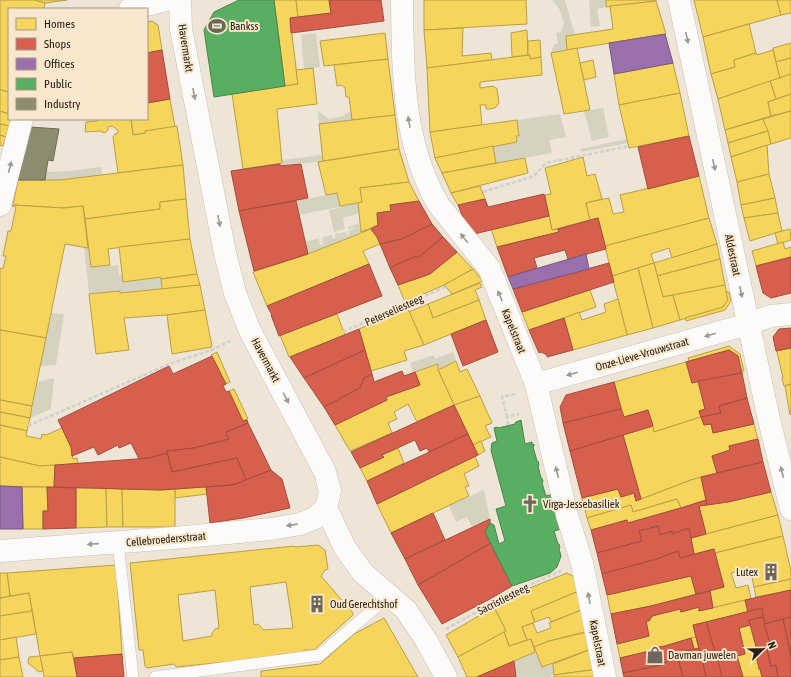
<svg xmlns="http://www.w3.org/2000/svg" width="791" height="677" viewBox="0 0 791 677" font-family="'Asap Condensed',sans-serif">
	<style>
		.green { fill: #d5d2bf }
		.homes { fill: #f6d55c; stroke: #b89f47; fill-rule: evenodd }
		.shops { fill: #d6604d; stroke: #a24d3d }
		.offices { fill: #9970ab; stroke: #77587f }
		.public { fill: #5aae61; stroke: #4b844b }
		.industry { fill: #8c8c6e; stroke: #6e6c54 }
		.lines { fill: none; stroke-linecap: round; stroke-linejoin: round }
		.lane-casing { stroke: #c8c1b6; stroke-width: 12 }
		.street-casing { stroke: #c8c1b6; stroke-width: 23 }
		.path { stroke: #d2d0cc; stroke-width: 2.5; stroke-dasharray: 4 2; stroke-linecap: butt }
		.lane { stroke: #fcfbf9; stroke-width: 11 }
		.street { stroke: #fcfbf9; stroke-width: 22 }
		.oneway { fill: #9c9993 }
		.labels { text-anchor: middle; stroke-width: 4; stroke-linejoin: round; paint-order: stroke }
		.poi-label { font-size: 11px; fill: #272117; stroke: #f8e7cd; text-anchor: start }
		.street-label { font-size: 11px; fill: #272117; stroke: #f8e7cd }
	</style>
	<rect width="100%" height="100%" fill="#eee5d7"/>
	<g class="green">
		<polygon points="552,0 565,0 575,35 567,50 551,53 554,45 558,43 556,33 561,32 564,23 559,8"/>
		<polygon points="589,0 606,0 606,7 597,9 600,26 591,27"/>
		<polygon points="316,33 320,67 304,69 301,35"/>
		<polygon points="603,108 609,137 592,141 584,111"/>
		<polygon points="318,111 329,119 344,116 346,113 351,112 352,120 319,124"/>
		<polygon points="560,114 566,137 549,140 552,153 496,163 493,146 517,142 517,120"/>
		<polygon points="627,139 628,143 581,152 580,149"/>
		<polygon points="322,155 323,161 280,166 282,160"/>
		<polygon points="101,167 102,175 60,180 45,180 47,172 70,171"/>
		<polygon points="337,193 340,206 358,203 359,213 343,218 345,229 334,232 329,210 339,208 339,207 299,215 296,201"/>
		<polygon points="360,223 361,232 308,254 305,242 319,238 320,245 323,244 322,237 332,235 333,239 335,238 335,234 346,232 347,235 349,235 348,231 355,229 354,228 348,229 348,227"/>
		<polygon points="84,247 88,248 91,267 118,265 119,275 122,275 123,282 161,277 162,289 120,293 120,291 89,294"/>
		<polygon points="51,313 64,314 56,365 40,366"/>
		<polygon points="453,352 456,361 439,370 437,364 413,373 410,363 434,355 435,359"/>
		<polygon points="54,378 51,409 30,418 37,382"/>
		<polygon points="484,490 490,519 472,527 467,517 456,522 449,506"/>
		<polygon points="535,652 542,667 553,664 554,675 551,675 551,677 516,677 514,661"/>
	</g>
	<g class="homes">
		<polygon points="0,0 35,0 45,3 44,9 9,9 9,92 0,90"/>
		<polygon points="35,0 67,0 45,3"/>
		<polygon points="274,0 296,0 298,17 290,18 298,84 285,86"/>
		<polygon points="296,0 329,0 331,13 298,17"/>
		<polygon points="424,0 526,0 527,24 424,30"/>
		<polygon points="606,0 656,0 656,1 606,7"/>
		<polygon points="694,0 777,0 781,15 703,37"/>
		<polygon points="777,0 791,0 791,13 781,15"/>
		<polygon points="656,1 666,34 567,50 566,36 613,29 610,6"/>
		<polygon points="152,21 158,25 162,50 147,53 147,22"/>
		<polygon points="749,24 756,53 734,60 735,67 711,74 703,37"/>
		<polygon points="463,28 462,56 491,53 492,60 427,68 424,30"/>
		<polygon points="527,30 528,55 512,57 511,33"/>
		<polygon points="385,33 388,59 324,66 320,41"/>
		<polygon points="540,40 541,57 530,59 530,55 528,55 528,41"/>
		<polygon points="791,43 791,58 776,62 773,48"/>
		<polygon points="577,48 590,110 564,114 551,53"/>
		<polygon points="773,50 780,78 718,99 711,74 735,67 734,60 756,53 757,55"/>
		<polygon points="530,55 530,59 541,57 542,75 480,82 480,88 493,86 497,89 499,103 495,108 489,109 486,109 486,105 480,105 482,125 430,132 427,68"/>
		<polygon points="791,58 791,74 780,78 776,62"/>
		<polygon points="388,59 395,115 352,120 349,97 346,97 345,88 341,85 337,86 334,65"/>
		<polygon points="593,60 596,77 584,80 580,63"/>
		<polygon points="673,63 680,93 619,105 614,74"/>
		<polygon points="313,68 317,104 277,109 282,163 243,169 232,94 298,84 296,70"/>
		<polygon points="791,74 791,94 776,99 770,81"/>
		<polygon points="770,81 776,99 768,102 771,116 725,130 718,99"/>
		<polygon points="0,90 9,92 9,114 0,111"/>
		<polygon points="680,93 689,136 629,148 619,105"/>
		<polygon points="791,94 791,111 771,116 768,102"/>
		<polygon points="170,99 175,127 145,131 146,133 133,135 131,119 147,119 147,103"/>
		<polygon points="0,111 9,114 9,119 11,119 9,126 0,124"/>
		<polygon points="791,111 791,138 771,144 763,119"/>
		<polygon points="395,115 399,149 323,161 319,124"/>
		<polygon points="98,119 131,119 133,135 146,133 145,131 177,126 183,165 118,173 113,137 115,134 118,133 118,130 112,126 108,127 108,130 105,133 100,131 85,132 86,122 98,121"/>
		<polygon points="763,119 768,131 728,143 725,130"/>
		<polygon points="517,120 519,136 516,136 517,142 435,158 430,132"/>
		<polygon points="0,124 9,126 6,137 0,135"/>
		<polygon points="768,131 771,144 731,157 728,143"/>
		<polygon points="0,135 6,137 3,146 0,145"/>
		<polygon points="767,145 769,174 737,182 731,157"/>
		<polygon points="493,146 496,163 442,173 435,158"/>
		<polygon points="399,149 409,182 360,188 362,202 340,206 337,193 326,195 318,162"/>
		<polygon points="583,157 587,176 595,174 602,199 586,203 590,220 552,230 545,195 551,194 545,168"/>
		<polygon points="525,158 528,173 451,193 442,173"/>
		<polygon points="183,165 186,199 160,202 160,209 85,219 83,206 63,208 13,205 18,180 60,180"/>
		<polygon points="769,174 775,198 741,205 737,182"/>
		<polygon points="699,176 709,218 605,246 598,218 590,220 586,203 609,198 613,214 624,212 620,195"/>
		<polygon points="409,182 419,201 390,205 391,211 377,213 378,225 361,232 358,203 362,202 360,188"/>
		<polygon points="480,186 485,199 458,205 451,193"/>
		<polygon points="775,198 778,213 744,218 741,205"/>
		<polygon points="186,199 190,239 108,249 110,265 91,267 85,219 160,209 160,202"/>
		<polygon points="13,205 63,208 83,206 88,248 65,244 46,338 0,330 0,270 1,268 3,269 6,256 3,256 8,231 11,231 16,207 12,206"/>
		<polygon points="778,213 782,231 750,241 744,218"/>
		<polygon points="549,216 552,230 558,229 559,232 497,247 491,229"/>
		<polygon points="709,218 717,244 672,258 669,248 651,254 654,263 612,276 605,246"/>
		<polygon points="371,229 377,237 380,244 363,251 369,264 267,306 253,272 308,254"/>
		<polygon points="790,229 791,240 778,244 775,233"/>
		<polygon points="190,239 197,274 161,279 161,277 123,282 119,247"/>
		<polygon points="783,242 785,249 791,247 791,257 756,266 752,251"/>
		<polygon points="717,244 720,259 657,276 654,263"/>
		<polygon points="457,252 473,269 444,285 405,302 398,285 430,274"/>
		<polygon points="720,259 725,285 663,297 657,276"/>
		<polygon points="654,263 663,297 673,295 680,320 653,328 638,268"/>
		<polygon points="638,268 653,328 627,335 612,276"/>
		<polygon points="473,269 483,281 452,294 444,285"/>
		<polygon points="197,274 200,285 162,289 161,279"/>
		<polygon points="480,283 482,287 475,290 479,300 433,318 428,304"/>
		<polygon points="200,285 205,310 167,315 124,318 129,350 96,354 89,294 120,291 120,293"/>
		<polygon points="725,285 728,300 723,307 680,320 673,295"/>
		<polygon points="590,290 596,307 529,330 522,312"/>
		<polygon points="726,292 729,292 731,301 725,310 686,321 685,318 723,307 728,300"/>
		<polygon points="618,299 627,335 573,350 564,318 579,312 582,320 606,312 604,304"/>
		<polygon points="479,300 486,320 424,345 409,312 428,304 433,318"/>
		<polygon points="408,309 424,345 404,351 407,360 371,371 359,329"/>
		<polygon points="205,310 212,347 172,354 167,315"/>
		<polygon points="337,314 345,335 289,357 280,335"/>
		<polygon points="0,330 46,338 32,406 0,400"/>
		<polygon points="729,346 740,354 744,371 741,371 738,356 729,350 689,361 688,358"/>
		<polygon points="791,348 791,384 784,386 782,378 783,378 777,352 776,351"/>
		<polygon points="217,352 230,382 225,384 211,355"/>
		<polygon points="456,361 460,372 467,369 480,396 454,405 438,370"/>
		<polygon points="686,362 692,383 698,381 705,409 699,411 701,417 654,432 648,410 624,417 614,382"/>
		<polygon points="438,364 438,370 454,405 417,422 408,404 394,412 397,419 388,423 392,433 350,451 335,425 387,400 386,397 420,385 415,372"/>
		<polygon points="791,384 791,414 790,415 785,386"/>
		<polygon points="234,389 248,419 243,421 229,391"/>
		<polygon points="480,396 492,423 485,426 491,437 473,445 454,405"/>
		<polygon points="0,400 32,406 30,418 0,412"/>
		<polygon points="0,412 30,418 27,431 0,425"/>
		<polygon points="701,417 704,425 711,424 713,433 754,424 758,439 729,446 730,450 712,456 717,473 691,480 641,499 623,435 653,426 654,432"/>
		<polygon points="0,425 27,431 26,436 41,439 42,434 46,435 62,428 71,447 73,459 77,458 78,464 40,466 0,457"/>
		<polygon points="481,441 485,451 478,455 473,445"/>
		<polygon points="398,448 404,463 367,481 360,468 384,457 382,455"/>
		<polygon points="475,456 479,466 464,474 469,486 465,487 469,496 391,533 377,504"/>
		<polygon points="0,457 40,466 55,465 54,487 0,486"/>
		<polygon points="701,477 706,500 681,508 677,499 633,512 631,505 587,518 582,498 618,489 621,497 634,493 636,501 691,480"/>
		<polygon points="22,487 47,487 48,511 43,511 43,529 23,529"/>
		<polygon points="206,487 207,494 175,498 175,489"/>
		<polygon points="76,488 106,488 107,527 76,528"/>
		<polygon points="106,488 122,489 123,527 107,527"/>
		<polygon points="122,489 161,490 175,489 175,527 123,527"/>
		<polygon points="771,492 778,515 706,534 699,506 728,502"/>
		<polygon points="677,499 681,508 628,523 627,520 591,530 587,518 631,505 633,512"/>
		<polygon points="778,515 783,536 715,553 714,549 694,554 691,538"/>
		<polygon points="783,536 791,571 791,579 754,587 750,568 731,573 736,588 748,585 751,599 713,608 710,591 724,587 715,553"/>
		<path d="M 318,545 L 325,550 L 328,569 L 325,570 L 321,576 L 353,613 L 353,615 L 314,650 L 304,650 L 304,652 L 276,655 L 276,656 L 225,664 L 225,662 L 176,667 L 174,664 L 147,668 L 145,666 L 143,650 L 139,650 L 130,563 L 294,546 L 295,547 ZM 286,582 L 293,628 L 263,630 L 262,628 L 258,624 L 254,625 L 250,587 ZM 215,590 L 219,628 L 215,629 L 212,633 L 212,636 L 183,641 L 178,595 Z"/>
		<polygon points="116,565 122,654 74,658 72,652 40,656 29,593 10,596 7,573"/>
		<polygon points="0,573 7,573 10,596 0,598"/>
		<polygon points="567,573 575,577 579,591 531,611 535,622 522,627 527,640 509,646 504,632 506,631 494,607 520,592"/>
		<polygon points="691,576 696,594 651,606 611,614 607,595"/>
		<polygon points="791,579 791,590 756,597 754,587"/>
		<polygon points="579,591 584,609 551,622 549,617 535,622 531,611"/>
		<polygon points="29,593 32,611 0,616 0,598"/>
		<polygon points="745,600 748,612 693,625 696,637 665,646 653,648 654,650 620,658 617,644 649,636 646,621 649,621 652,616 680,609 681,612 699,607 699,611"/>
		<polygon points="494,607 506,631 458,657 446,635"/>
		<polygon points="584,609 589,631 549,641 534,647 531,639 527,640 522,627 533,623 537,633 551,628 549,623"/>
		<polygon points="32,611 36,634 0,640 0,616"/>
		<polygon points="384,618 418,677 261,677 261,671 320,664 354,634"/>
		<polygon points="750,625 757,650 755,651 762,677 743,677 737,656 745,654 739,628"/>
		<polygon points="591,631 594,648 542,667 534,647 549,641"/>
		<polygon points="504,632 509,646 531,639 535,652 477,677 467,677 458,657"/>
		<polygon points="16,637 19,657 0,660 0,640"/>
		<polygon points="696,637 699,648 694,649 691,638"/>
		<polygon points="594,648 598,669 554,675 553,664"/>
		<polygon points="72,652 77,677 44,677 40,656"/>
		<polygon points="40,656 43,671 39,672 28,663 29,657"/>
		<polygon points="19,657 23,677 0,677 0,660"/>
		<polygon points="598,669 599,677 554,677 554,675"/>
	</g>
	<g class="shops">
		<polygon points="329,0 381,0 384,21 291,33 290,18 331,13"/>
		<polygon points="162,50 170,99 147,103 147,53"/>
		<polygon points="689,136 699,176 648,189 638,147"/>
		<polygon points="280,164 280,166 301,164 308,198 239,211 231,171"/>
		<polygon points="544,194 549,216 470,235 458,205 485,199 488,207"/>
		<polygon points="296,201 308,254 254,271 239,211"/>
		<polygon points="419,201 432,224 402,239 380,244 377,237 371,229 378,225 377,213 391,211 390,205"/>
		<polygon points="598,218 606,249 568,259 565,250 534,258 537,268 508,277 497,247 559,232 558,229"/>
		<polygon points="432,224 443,237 418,258 416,256 390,268 380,244 402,239"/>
		<polygon points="443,237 457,252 430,274 398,285 390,268 416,256 418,258"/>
		<polygon points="791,257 791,293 771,298 763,293 756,266"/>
		<polygon points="609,263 614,282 522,312 513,289"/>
		<polygon points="369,264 382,296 279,336 271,315 272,315 267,306"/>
		<polygon points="564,318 573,350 547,357 547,355 541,352 539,353 529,330"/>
		<polygon points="486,320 498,352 463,366 451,334"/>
		<polygon points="791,328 791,348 776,351 773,337 779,329"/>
		<polygon points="359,329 365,350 304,378 290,357"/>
		<polygon points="365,350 372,374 364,378 360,388 324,407 304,378"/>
		<polygon points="729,350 738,356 742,373 692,383 686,362"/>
		<polygon points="212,356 226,384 223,386 226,392 229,391 243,421 247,420 248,423 226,432 229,439 194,448 167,451 167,453 149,458 139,459 131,443 119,448 118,445 98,455 94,447 72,456 71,447 58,420 169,366 173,374"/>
		<polygon points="402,371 404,376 415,372 420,385 386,397 387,400 335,425 324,407 360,388 364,378 372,374 374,382"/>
		<polygon points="742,373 747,398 719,406 721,413 701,417 699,411 705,409 698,381"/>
		<polygon points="614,382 621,409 563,423 560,407 566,395"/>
		<polygon points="747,398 754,424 713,433 711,424 704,425 701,417 721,413 719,406"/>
		<polygon points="454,405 468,434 438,448 429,452 427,448 420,451 415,440 382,455 384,457 360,468 351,452"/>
		<polygon points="621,409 624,417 648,410 653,426 570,451 563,423"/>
		<polygon points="248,423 271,470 246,480 237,458 172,472 167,451 194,448 229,439 226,432"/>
		<polygon points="468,434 478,455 377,504 367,481"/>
		<polygon points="623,435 641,499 636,501 634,493 621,497 618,489 582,498 570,451"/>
		<polygon points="758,439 763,462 717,473 712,456 730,450 729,446"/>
		<polygon points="167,453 172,472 237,458 246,480 233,485 161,490 54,487 55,465 149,458"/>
		<polygon points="763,462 771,492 728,502 707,505 701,477"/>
		<polygon points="271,470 282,479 290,508 243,518 210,523 206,487 233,485"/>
		<polygon points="47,487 76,488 76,528 43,529 43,511 48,511"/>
		<polygon points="706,500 707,505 699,506 706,534 691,538 689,528 672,534 672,531 660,535 658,526 639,531 642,541 597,553 591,530 627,520 628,523 684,507"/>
		<polygon points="433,513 445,540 405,559 391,533"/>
		<polygon points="490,519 490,523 485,532 491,543 418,585 405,559"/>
		<polygon points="658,526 660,535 672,531 672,534 689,528 694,554 680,558 678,551 657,559 602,574 597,553 642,541 639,531"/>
		<polygon points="491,543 512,586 490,599 442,624 418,585"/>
		<polygon points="714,549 724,587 696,594 691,576 607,595 602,574 657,559 678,551 680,558"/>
		<polygon points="791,590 791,617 764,624 762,608 748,612 745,600"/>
		<polygon points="710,591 713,608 699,611 699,607 681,612 680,609 652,616 649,621 646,621 649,636 617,644 611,614 651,606"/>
		<polygon points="762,608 763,617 749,620 750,625 739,628 745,654 737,656 743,677 722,677 706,622"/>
		<polygon points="763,617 770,643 766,644 771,666 776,665 778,677 762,677 760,669 759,669 755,651 757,650 749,620"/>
		<polygon points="791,617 791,657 783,619"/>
		<polygon points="783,619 791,657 791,677 778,677 776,665 771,666 766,644 770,643 764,624"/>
		<polygon points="706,622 718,661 722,677 703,677 706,677 693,625"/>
		<polygon points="691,638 694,649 677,653 677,656 661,665 623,673 620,658 654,650 653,648 665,646"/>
		<polygon points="699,648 706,677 683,677 677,653"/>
		<polygon points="122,654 124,677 77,677 74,658"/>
		<polygon points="677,656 683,677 624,677 623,673 661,665"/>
		<polygon points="514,661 516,677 477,677"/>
	</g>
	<g class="offices">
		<polygon points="665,34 673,63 614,74 609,43"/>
		<polygon points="586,254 589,269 513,289 508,277"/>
		<polygon points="0,486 22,487 23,529 0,529"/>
	</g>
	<g class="public">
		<polygon points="239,0 274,0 285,86 214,97 204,30 214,12"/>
		<polygon points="521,420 525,444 532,442 532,445 534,444 534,446 533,447 537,461 538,461 539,465 538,466 541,478 542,478 543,482 542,483 546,496 553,494 562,529 554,531 558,544 559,544 560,548 559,549 561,556 557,567 550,573 512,586 485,532 490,523 494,525 499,544 505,541 496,509 506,506 491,450 492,443 497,441 494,428 497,427 498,428 515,424 516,422"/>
	</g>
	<polygon class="industry" points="30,127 59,129 53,161 48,160 45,180 18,180"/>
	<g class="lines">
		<g class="lane-casing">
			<g id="lane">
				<polyline points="118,543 133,677"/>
				<polyline points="155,677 320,655 389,596"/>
			</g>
		</g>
		<g class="street-casing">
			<g id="street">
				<polyline points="180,0 181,29 225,253 235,293 250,331 325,472 330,491 326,508 345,548 363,573 406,610 426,640 446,677"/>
				<path d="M 402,0 C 403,71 402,141 438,204 L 489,268 L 536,384 L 567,515 L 582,563 L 605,677"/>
				<polyline points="679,0 768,415 791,509"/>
				<polyline points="130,9 166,0"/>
				<polyline points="0,205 22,119"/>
				<polyline points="536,384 748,324 771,316 791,314"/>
				<polyline points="0,551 174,538 271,529 300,524 315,518 326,508"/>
			</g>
		</g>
		<g class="path">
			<polyline points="483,192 534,176 546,163 629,146"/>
			<polyline points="343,332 445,287"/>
			<polyline points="507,417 502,397 515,394"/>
			<polyline points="508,425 507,417 519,414"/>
			<polyline points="28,426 169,364 212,350 230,341"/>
			<polyline points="446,629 507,595 561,571"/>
		</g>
		<use href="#lane" class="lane"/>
		<use href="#street" class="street"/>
	</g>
	<defs><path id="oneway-solid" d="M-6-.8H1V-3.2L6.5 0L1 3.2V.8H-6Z"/></defs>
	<g class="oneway">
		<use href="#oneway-solid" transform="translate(687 38) rotate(78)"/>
		<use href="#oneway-solid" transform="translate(194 94) rotate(79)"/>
		<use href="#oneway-solid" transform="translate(409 122) rotate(-100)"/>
		<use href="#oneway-solid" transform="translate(714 165) rotate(78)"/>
		<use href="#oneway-solid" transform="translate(10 167) rotate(-75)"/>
		<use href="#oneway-solid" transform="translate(219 221) rotate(79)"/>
		<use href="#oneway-solid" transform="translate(464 238) rotate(-128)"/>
		<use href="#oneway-solid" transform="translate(741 292) rotate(78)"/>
		<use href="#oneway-solid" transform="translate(500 296) rotate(-112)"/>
		<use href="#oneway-solid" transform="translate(710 335) rotate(164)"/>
		<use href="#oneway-solid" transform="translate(572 374) rotate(164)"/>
		<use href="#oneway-solid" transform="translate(286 398) rotate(62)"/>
		<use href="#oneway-solid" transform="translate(557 472) rotate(-104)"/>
		<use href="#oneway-solid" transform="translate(782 472) rotate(-104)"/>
		<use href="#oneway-solid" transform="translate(292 525) rotate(171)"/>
		<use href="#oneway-solid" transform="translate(93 544) rotate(176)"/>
		<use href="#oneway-solid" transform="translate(589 598) rotate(-101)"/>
	</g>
	<defs>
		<g id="stadium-bare" transform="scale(1.38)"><path d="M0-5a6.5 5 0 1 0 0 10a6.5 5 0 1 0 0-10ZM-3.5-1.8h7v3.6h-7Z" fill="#6d665a" stroke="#f8e7cd" stroke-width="2.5" paint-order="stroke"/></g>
		<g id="church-bare" transform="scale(1.38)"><path d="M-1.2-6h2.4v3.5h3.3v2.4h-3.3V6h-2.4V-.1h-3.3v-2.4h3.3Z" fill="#6d665a" stroke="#f8e7cd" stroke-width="2.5" paint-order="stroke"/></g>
		<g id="building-bare" transform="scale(1.38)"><path d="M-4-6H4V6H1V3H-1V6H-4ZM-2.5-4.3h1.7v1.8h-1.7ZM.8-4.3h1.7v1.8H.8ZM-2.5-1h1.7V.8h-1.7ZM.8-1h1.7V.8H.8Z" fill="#6d665a" stroke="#f8e7cd" stroke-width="2.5" paint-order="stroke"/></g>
		<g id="shop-bare" transform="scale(1.38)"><path d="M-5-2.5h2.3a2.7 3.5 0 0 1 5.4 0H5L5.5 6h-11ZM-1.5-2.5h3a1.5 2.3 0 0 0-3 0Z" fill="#6d665a" stroke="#f8e7cd" stroke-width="2.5" paint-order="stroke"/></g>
	</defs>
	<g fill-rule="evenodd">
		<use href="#stadium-bare" x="217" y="26"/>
		<use href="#church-bare" x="530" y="504"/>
		<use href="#building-bare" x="771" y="572"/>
		<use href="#building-bare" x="317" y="604"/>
		<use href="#shop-bare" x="655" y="655"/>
	</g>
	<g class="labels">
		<g class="poi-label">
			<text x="230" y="30">Bankss</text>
			<text x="543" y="508">Virga-Jessebasiliek</text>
			<text x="758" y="576" text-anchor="end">Lutex</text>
			<text x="330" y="608">Oud Gerechtshof</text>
			<text x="668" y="659">Davman juwelen</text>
		</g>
		<g class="street-label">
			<text transform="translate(186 48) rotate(81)" y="4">Havermarkt</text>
			<text transform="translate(733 255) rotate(78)" y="4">Aldestraat</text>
			<text transform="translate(394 310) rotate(-24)" y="4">Peterseliesteeg</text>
			<text transform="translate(514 331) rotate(68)" y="4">Kapelstraat</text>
			<text transform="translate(642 354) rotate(-16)" y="4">Onze-Lieve-Vrouwstraat</text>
			<text transform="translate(266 360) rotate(62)" y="4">Havermarkt</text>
			<text transform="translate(166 539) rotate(-5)" y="4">Cellebroedersstraat</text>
			<text transform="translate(503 599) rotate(-27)" y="4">Sacristiesteeg</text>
			<text transform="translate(598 643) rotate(79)" y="4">Kapelstraat</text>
		</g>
	</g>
	<rect x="8" y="8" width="140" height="112" fill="#f8e7cd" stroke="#a49884"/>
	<rect x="16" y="18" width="20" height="12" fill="#f6d55c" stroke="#a49884"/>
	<text x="44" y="28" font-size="12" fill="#272117">Homes</text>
	<rect x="16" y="38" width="20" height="12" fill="#d6604d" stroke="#a49884"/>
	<text x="44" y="48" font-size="12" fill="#272117">Shops</text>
	<rect x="16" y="58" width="20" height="12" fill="#9970ab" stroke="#a49884"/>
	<text x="44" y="68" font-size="12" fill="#272117">Offices</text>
	<rect x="16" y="78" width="20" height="12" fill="#5aae61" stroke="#a49884"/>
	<text x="44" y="88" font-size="12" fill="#272117">Public</text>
	<rect x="16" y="98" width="20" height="12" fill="#8c8c6e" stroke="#a49884"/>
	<text x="44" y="108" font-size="12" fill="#272117">Industry</text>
	<g transform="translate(763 649) rotate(67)" stroke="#f8e7cd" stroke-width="3" paint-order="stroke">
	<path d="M0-3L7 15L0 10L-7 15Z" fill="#272117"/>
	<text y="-6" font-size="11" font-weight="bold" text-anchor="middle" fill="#272117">N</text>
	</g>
</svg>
